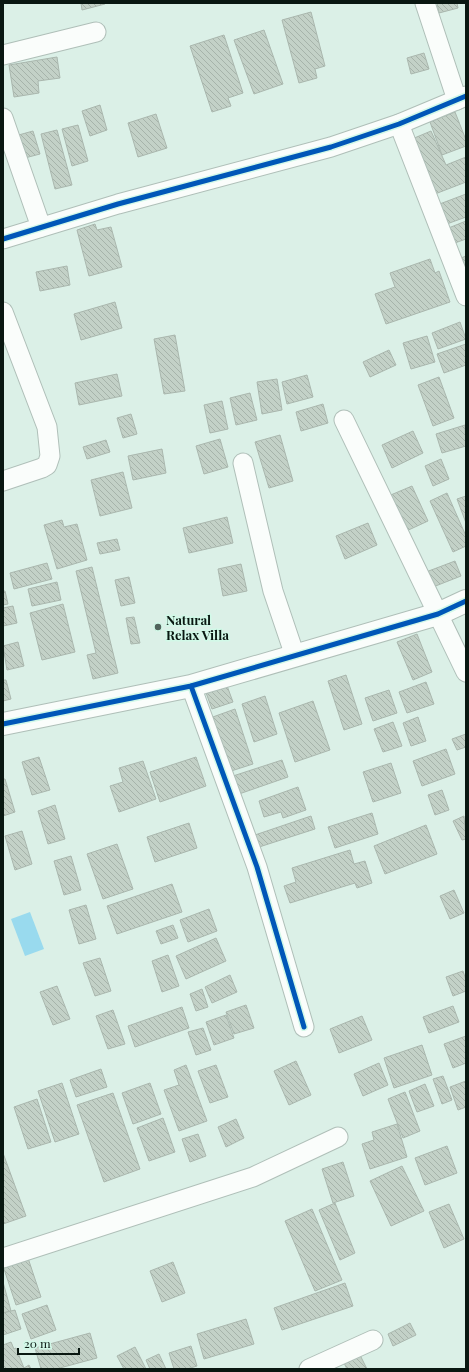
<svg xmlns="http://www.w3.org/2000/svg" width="469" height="1372" viewBox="0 0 469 1372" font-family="'Playfair Display',serif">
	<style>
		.water { fill: #99daee }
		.building { fill: url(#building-back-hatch); stroke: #aab7ae }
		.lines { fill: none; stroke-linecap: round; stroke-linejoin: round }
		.street-casing { stroke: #afbfb8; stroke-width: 21 }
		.secondary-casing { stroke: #afbfb8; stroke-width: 24 }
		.street { stroke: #fafdfb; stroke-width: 19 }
		.secondary { stroke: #fafdfb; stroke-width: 22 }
		.cycleway-casing { stroke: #d2f9e8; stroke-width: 8 }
		.cycleway { stroke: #0057b8; stroke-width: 5 }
		.poi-dot { fill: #52635c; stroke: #d2f9e8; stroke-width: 1.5 }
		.labels { text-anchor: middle; stroke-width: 3; stroke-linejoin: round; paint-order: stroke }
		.poi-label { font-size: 13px; font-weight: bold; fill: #091711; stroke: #d2f9e8; text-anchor: start }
	</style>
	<defs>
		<pattern id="building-back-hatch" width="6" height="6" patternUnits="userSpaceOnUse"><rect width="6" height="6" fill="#c3d1c7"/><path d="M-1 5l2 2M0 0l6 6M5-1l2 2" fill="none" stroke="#a6b3aa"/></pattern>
	</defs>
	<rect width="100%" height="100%" fill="#dbf0e7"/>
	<polygon class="water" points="30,912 44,949 25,956 11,919"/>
	<g class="building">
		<polygon points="81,3 105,3 105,4 82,10"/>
		<polygon points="437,3 457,3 458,8 439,13"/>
		<polygon points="311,12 325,66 315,69 317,78 299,83 282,20"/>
		<polygon points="264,30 283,84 254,94 234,40"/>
		<polygon points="224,35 243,93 228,98 231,106 212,112 190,46"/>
		<polygon points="424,53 429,69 411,74 407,58"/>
		<polygon points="57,57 60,78 38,81 39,93 14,97 9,65"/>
		<polygon points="100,105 107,130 90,136 82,111"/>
		<polygon points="455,112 466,140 466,146 442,155 430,122"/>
		<polygon points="156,114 167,148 138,157 128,123"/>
		<polygon points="78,125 88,161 72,166 62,129"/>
		<polygon points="57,130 72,185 55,189 41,134"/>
		<polygon points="33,131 40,154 21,159 15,136"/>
		<polygon points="431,131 446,165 466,157 466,182 435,194 412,139"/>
		<polygon points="466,194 466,217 444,225 437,205"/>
		<polygon points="466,221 466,239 452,244 446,229"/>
		<polygon points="95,224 97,230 111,227 122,267 89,276 77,230"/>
		<polygon points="466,256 466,271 456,260"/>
		<polygon points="430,259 435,273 439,271 450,302 386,324 375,294 395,287 390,273"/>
		<polygon points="67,266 70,285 40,291 36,272"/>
		<polygon points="115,302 122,328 81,340 74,314"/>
		<polygon points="460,322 466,339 438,349 432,333"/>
		<polygon points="175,335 185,391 164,394 154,339"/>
		<polygon points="427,336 435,362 411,369 403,343"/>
		<polygon points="466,344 466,365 444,373 437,354"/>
		<polygon points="389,350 396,365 370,377 363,362"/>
		<polygon points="117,374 122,396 79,405 75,383"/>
		<polygon points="307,375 313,397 287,404 282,382"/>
		<polygon points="439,377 454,418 433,426 418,385"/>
		<polygon points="277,379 282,410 262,414 257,382"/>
		<polygon points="250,393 257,420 236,425 230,398"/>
		<polygon points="222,401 228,429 210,433 204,405"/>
		<polygon points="323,404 328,423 301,431 296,412"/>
		<polygon points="131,414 137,434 123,438 117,418"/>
		<polygon points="465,425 466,446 442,453 436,434"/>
		<polygon points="413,431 423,453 392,468 382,445"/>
		<polygon points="280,435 293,481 269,488 255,442"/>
		<polygon points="220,439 228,467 204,474 196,446"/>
		<polygon points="106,440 110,452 87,459 83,447"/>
		<polygon points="162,449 166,473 133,480 128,456"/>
		<polygon points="441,459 449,479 433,486 425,466"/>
		<polygon points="123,472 132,508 100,516 91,480"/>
		<polygon points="412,486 428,521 402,533 386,497"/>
		<polygon points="447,493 466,536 466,546 453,552 430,501"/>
		<polygon points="466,496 466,523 457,499"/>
		<polygon points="227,517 233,543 189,553 183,528"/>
		<polygon points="62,520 64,527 77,524 87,560 57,569 44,525"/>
		<polygon points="368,523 377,545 345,559 336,536"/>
		<polygon points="117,539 120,550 100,554 97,543"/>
		<polygon points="455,561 461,576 433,587 426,572"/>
		<polygon points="47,563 52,579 14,589 10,573"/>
		<polygon points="241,564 247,591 223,596 218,569"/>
		<polygon points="92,567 118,673 93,679 87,655 96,653 76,571"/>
		<polygon points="129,577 135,603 121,606 115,580"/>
		<polygon points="57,582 61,600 32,606 28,589"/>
		<polygon points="3,591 5,591 8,604 3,605"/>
		<polygon points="63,604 75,652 42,660 30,613"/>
		<polygon points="13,606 17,623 3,626 3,608"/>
		<polygon points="134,617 140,643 131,644 126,618"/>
		<polygon points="417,634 432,672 413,680 397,642"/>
		<polygon points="18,642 24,666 7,670 3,646"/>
		<polygon points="346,675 362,724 344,730 328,681"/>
		<polygon points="3,680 6,680 11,699 3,701"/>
		<polygon points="426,682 434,704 407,713 399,692"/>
		<polygon points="226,683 233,702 212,709 205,690"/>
		<polygon points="389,690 397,713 373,721 365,698"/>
		<polygon points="265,696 277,734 254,742 242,704"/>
		<polygon points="313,701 330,750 295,762 279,713"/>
		<polygon points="235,709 253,764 228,772 210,718"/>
		<polygon points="418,717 426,741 411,746 403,723"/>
		<polygon points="393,722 402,746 383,752 374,729"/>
		<polygon points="466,734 466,747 457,750 452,739"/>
		<polygon points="446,749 455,774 422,786 413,761"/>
		<polygon points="39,757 50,790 32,795 22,762"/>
		<polygon points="196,757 206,786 160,802 150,772"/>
		<polygon points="282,760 288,777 239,794 233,776"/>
		<polygon points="143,761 156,799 119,812 110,786 123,782 119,768"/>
		<polygon points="391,763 401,793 373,802 363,772"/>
		<polygon points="3,779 5,779 15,812 3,816"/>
		<polygon points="298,787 306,810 283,818 281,812 264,817 259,801"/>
		<polygon points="442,790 449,810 435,815 428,795"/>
		<polygon points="55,805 65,839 48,844 38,811"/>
		<polygon points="372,813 378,834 335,848 328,827"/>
		<polygon points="311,816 315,829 256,848 252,836"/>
		<polygon points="464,816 466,839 462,840 453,821"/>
		<polygon points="189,823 197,848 155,862 147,837"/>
		<polygon points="426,825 437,854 385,874 374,846"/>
		<polygon points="22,831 32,864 15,870 5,836"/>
		<polygon points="117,844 133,889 103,899 87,854"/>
		<polygon points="350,850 354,864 365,861 372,883 357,888 355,883 290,903 284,886 296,882 292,868"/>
		<polygon points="71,856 81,890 64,895 54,861"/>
		<polygon points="172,884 182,912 117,934 107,906"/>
		<polygon points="454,890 464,913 450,919 440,896"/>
		<polygon points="86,905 96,939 79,944 69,910"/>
		<polygon points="209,909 217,931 188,942 180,920"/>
		<polygon points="173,925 178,938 161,944 156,931"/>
		<polygon points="216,938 226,961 186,979 176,956"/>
		<polygon points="168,955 179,986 162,992 152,961"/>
		<polygon points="100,958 111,991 95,996 83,963"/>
		<polygon points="463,971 466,980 466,991 453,996 446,977"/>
		<polygon points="230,975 237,992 212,1003 205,987"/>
		<polygon points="57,986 70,1019 53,1025 40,992"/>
		<polygon points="202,989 208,1007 196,1011 190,994"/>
		<polygon points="246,1005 254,1028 234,1034 226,1012"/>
		<polygon points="453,1006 459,1022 429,1033 423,1017"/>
		<polygon points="182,1007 189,1028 135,1047 128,1026"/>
		<polygon points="113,1010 125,1044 108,1049 96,1016"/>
		<polygon points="226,1015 234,1038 214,1045 206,1022"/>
		<polygon points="362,1016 372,1040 339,1053 330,1029"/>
		<polygon points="203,1028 211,1050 196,1055 188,1032"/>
		<polygon points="466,1036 466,1063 453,1068 444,1044"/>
		<polygon points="422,1045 432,1075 394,1088 384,1058"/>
		<polygon points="296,1061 311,1095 289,1105 274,1071"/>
		<polygon points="379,1063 388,1085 363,1096 354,1074"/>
		<polygon points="186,1065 207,1121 179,1131 164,1090 179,1085 174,1070"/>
		<polygon points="216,1065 228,1097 210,1103 198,1071"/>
		<polygon points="101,1069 107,1087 76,1097 70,1080"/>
		<polygon points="443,1076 452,1100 442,1104 433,1079"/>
		<polygon points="466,1081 466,1107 458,1110 450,1087"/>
		<polygon points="62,1083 79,1134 55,1142 38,1091"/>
		<polygon points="150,1083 161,1114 133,1124 122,1093"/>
		<polygon points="425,1084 434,1106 417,1112 409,1091"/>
		<polygon points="405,1092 420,1131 403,1138 388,1099"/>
		<polygon points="113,1093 140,1169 104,1182 77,1105"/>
		<polygon points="37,1099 51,1142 28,1149 14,1107"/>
		<polygon points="163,1118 175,1152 149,1161 137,1128"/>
		<polygon points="236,1119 244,1138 226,1147 218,1127"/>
		<polygon points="397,1124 407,1157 370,1169 362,1144 374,1140 372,1132"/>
		<polygon points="198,1134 206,1156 190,1162 182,1139"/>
		<polygon points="447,1146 457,1173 425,1185 415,1158"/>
		<polygon points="3,1153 26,1216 3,1224"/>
		<polygon points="343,1162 354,1196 333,1203 322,1169"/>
		<polygon points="402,1166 424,1211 391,1226 370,1181"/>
		<polygon points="335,1203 355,1253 340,1260 319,1210"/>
		<polygon points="449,1204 464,1239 444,1248 429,1212"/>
		<polygon points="312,1209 342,1280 315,1291 285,1221"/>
		<polygon points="28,1258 41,1297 16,1305 3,1266"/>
		<polygon points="173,1262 185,1293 162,1302 150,1271"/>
		<polygon points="3,1282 11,1311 3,1313"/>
		<polygon points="345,1283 353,1306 282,1330 274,1308"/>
		<polygon points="47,1305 56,1330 31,1339 22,1314"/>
		<polygon points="15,1310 21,1329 3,1335 3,1313"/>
		<polygon points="246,1319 254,1344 204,1359 197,1334"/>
		<polygon points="410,1323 416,1335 393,1346 388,1334"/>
		<polygon points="90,1333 97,1358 56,1369 41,1369 35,1348"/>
		<polygon points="11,1342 14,1349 16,1348 24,1368 29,1365 31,1369 3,1369 3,1345"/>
		<polygon points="191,1346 197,1366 187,1369 174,1369 169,1353"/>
		<polygon points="135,1347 146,1369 124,1369 117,1356"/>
		<polygon points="358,1351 367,1369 347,1369 342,1359"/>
		<polygon points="159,1354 166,1369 150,1369 146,1360"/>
	</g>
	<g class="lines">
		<g class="street-casing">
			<g id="street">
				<polyline points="425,3 457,100"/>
				<polyline points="3,55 96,32"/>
				<polyline points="3,118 41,227"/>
				<polyline points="399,124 466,296"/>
				<polyline points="3,239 118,204 331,147 399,124 466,96"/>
				<polyline points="3,312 47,427 50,456 47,465 42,468 3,481"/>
				<polyline points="344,420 466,672"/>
				<polyline points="243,463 273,591 295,656"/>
				<polyline points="191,686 257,867 304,1027"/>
				<polyline points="3,1258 253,1177 338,1137"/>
				<polyline points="309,1369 373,1340"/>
			</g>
		</g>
		<g class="secondary-casing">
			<polyline id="secondary" points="3,724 191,686 438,614 466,601"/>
		</g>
		<use href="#street" class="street"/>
		<use href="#secondary" class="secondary"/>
		<g class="cycleway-casing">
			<g id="cycleway">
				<polyline points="3,239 118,204 331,147 399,124 466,96"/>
				<polyline points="191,686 257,867 304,1027"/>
				<polyline points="3,724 191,686 438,614 466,601"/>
			</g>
		</g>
		<use href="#cycleway" class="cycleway"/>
	</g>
	<circle class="poi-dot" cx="158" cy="627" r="4"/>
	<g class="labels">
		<g class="poi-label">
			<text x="166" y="625">Natural<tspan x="166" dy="15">Relax Villa</tspan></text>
		</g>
	</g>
	<rect width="469" height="1372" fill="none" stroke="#091711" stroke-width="8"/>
	<path d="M18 1348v6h61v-6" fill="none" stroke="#091711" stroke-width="2"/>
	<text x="24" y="1348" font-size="12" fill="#091711" stroke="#d2f9e8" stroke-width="3" paint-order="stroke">20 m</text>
</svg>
